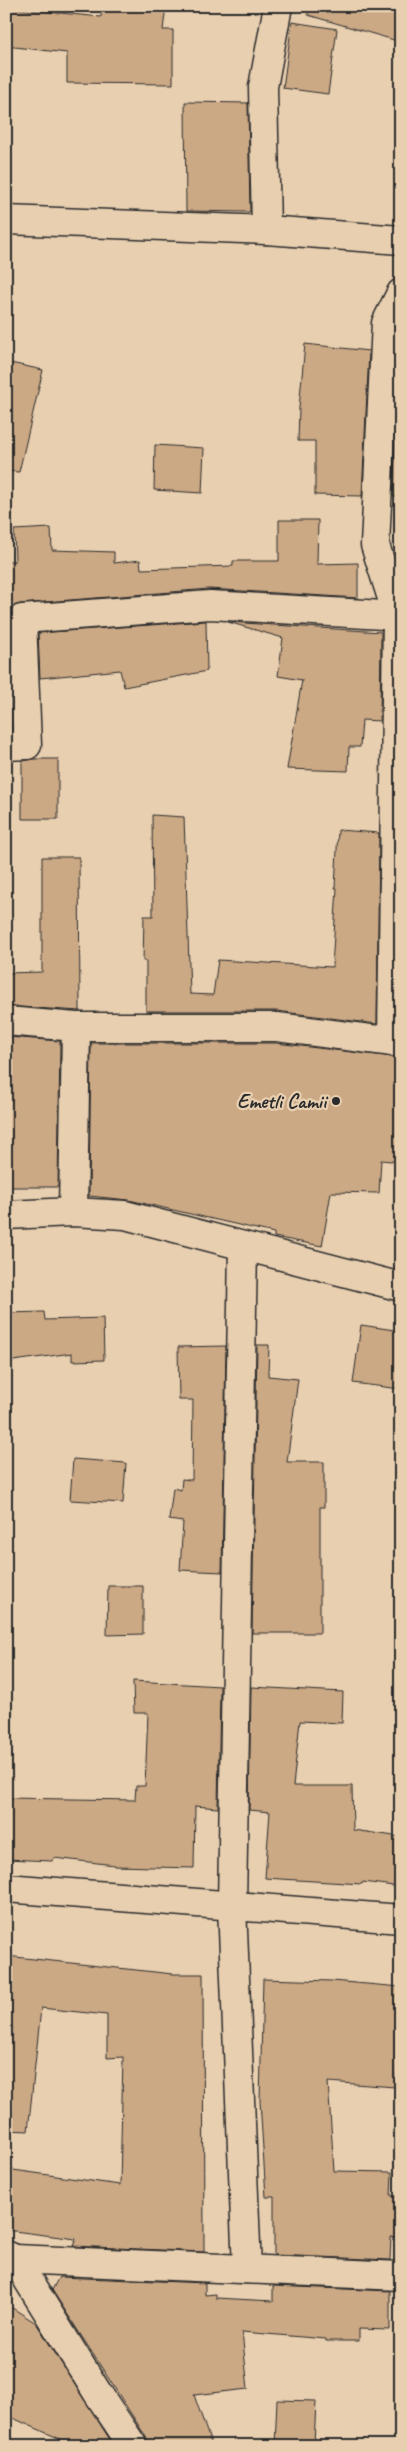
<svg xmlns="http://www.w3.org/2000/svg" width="407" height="2452" viewBox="0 0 407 2452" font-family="Caveat,sans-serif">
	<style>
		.building { fill: #cca985; stroke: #2b2b2b }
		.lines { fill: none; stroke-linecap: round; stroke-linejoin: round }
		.street-casing { stroke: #2b2b2b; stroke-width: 31 }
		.secondary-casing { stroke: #2b2b2b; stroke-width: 31 }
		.street { stroke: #e8cfb0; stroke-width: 28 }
		.secondary { stroke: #e8cfb0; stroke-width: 28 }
		.poi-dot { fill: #2b2b2b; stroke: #e8cfb0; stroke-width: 2 }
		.labels { text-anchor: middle; stroke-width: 4.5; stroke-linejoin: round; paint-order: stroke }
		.poi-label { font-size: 21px; font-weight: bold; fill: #2b2b2b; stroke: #e8cfb0; text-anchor: end }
	</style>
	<rect width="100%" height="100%" fill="#e8cfb0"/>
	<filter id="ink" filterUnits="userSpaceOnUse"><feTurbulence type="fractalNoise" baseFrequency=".02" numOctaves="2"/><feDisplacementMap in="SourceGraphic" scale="10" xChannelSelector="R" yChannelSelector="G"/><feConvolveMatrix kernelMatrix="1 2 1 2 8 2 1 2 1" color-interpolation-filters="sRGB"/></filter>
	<g filter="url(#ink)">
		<g class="building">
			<polygon points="102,6 166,6 163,30 173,30 173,84 67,83 67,53 6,46 9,8 101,17"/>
			<polygon points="309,6 401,6 401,42 308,15"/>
			<polygon points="292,22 337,29 328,94 283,88"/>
			<polygon points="185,102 248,103 250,212 186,211"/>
			<polygon points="305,344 369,351 362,496 315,495 315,441 298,441 299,408"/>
			<polygon points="400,354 401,354 401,497 393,497"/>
			<polygon points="6,362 43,370 19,472 6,471"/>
			<polygon points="155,445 204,448 202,493 154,490"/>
			<polygon points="279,520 318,520 317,564 358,563 358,598 209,589 20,604 13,606 8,612 6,619 9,681 6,682 6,561 15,561 14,530 51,528 52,550 114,552 114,563 140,560 141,569 233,566 233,561 279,561"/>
			<polygon points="206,621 207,671 124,687 120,670 40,678 38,633"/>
			<polygon points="228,622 381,632 380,721 362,720 360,747 349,747 348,771 287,769 302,680 278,676 283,638"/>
			<polygon points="35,759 58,759 58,819 22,819 22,761"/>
			<polygon points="152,815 184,817 190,994 213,995 218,960 332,967 337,888 335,888 338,830 379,833 377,1024 277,1011 146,1011 146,961 143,961 144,916 153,916"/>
			<polygon points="42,857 79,857 80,1011 6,1006 6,973 42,972"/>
			<polygon points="6,1037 60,1041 58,1187 6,1187"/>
			<polygon points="91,1043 276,1043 401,1058 401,1162 381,1160 379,1193 331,1192 322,1246 274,1237 274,1233 129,1200 89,1196"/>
			<polygon points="44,1312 45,1320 103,1318 104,1360 72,1361 72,1353 6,1362 6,1313"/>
			<polygon points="361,1325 401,1331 401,1389 353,1383"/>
			<polygon points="257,1345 269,1345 268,1376 298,1379 287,1462 324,1462 324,1507 320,1507 320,1633 252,1633"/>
			<polygon points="226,1346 222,1572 180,1570 183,1522 169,1520 173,1488 181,1490 182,1479 192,1480 193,1400 179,1400 178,1347"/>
			<polygon points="73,1459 126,1463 123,1503 70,1500"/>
			<polygon points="108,1586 143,1586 143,1634 107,1635"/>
			<polygon points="133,1681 220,1686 218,1808 195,1806 194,1868 115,1866 115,1865 54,1858 52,1861 6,1859 6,1798 135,1800 136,1786 145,1786 148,1713 134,1713"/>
			<polygon points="251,1687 343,1692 342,1723 300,1721 293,1786 352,1786 353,1830 401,1837 401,1887 363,1882 362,1884 265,1878 270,1812 249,1810"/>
			<polygon points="6,1956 173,1974 203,1974 204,2252 73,2246 76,2239 6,2230 6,2169 120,2185 123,2057 107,2058 107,2015 41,2008 28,2131 6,2130"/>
			<polygon points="263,1979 332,1981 401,1987 401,2018 395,2087 328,2082 334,2171 392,2172 391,2196 401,2196 401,2237 391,2237 390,2260 274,2255 274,2197 266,2197 260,2101"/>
			<polygon points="59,2277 205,2283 205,2295 216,2294 216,2298 273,2301 273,2286 390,2291 390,2330 359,2329 359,2341 326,2341 326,2339 242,2332 248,2389 194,2395 212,2446 149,2446 146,2437 52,2290"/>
			<polygon points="6,2304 36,2323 114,2446 76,2446 6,2415"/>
			<polygon points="277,2400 316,2401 314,2446 275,2446"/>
		</g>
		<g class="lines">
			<g class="street-casing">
				<g id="street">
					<polyline points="266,230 263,87 278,6"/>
					<polyline points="6,746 27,745 22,619 210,605 401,616"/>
					<polyline points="6,1021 76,1027 277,1027 401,1043"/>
					<polyline points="392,1042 397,614 375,545 386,323 401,293"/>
					<polyline points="73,1212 76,1027"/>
					<polyline points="243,1246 232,1906 247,2269"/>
					<polyline points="15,2259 401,2276"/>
				</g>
			</g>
			<g class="secondary-casing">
				<g id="secondary">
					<polyline points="6,220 266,230 401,240"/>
					<polyline points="6,1215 73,1212 125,1215 401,1287"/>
					<polyline points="6,1888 401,1919"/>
					<polyline points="6,2255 15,2259 97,2392 133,2446"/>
				</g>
			</g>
			<use href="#street" class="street"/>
			<use href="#secondary" class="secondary"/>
		</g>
	</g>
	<circle class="poi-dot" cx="336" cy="1101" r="5"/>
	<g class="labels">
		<g class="poi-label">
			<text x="326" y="1108">Emetli Camii</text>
		</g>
	</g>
	<rect width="407" height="2452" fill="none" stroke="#e8cfb0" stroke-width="25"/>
	<rect x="12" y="12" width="382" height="2427" fill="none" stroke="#2b2b2b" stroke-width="2" filter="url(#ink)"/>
</svg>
